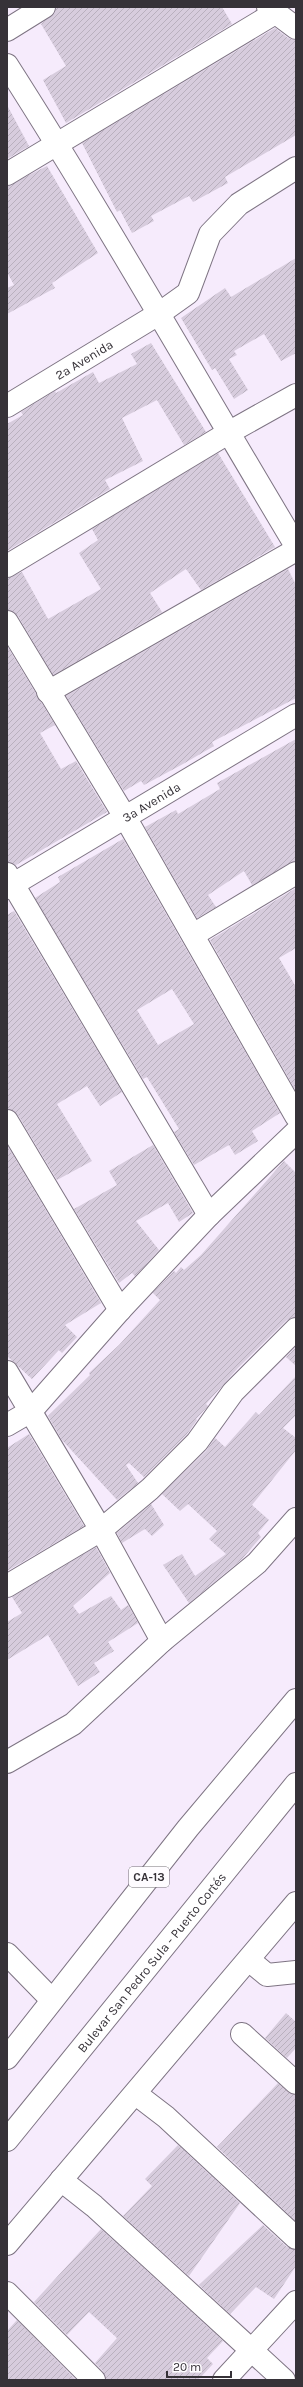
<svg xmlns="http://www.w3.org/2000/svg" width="303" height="2387" viewBox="0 0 303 2387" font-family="Karla,sans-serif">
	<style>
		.building { fill: url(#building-hatch); fill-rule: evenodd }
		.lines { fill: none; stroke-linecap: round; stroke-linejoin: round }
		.minor-casing { stroke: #7e7483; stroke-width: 24 }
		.highway-casing { stroke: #7e7483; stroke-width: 24 }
		.minor { stroke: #fff; stroke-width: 22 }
		.highway { stroke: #fff; stroke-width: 22 }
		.labels { text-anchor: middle; stroke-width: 4; stroke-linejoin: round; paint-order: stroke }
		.shield { fill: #fefcff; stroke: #726f74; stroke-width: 1 }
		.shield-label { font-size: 12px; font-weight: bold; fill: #363238 }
		.street-label { font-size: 13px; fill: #363238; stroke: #fefcff }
	</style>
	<defs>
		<pattern id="building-hatch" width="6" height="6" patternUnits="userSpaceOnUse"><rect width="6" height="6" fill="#d7ccdd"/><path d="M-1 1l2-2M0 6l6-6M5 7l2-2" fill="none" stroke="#b9b0be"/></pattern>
	</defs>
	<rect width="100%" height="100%" fill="#f6ebfc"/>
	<g class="building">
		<polygon points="56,7 222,7 232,24 66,123 43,80 66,66 41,24 55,13"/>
		<polygon points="275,28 288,38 296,40 296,135 225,177 228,183 193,202 189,196 151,216 154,221 132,233 120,210 117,212 82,143"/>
		<polygon points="7,105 29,146 7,159"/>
		<polygon points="47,166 98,253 52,283 55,288 7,314 7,288 14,285 7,272 7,186"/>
		<polygon points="296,258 296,353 281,361 264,334 234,351 237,355 229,359 248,390 234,399 215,368 212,370 181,318 225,288 231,297"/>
		<polygon points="151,343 206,432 184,445 157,400 122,418 143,461 105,480 110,489 7,551 7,424 23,415 21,412 55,391 56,393 93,372 99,383 137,364 131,354"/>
		<polygon points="218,453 275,547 201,590 186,569 150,593 162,612 53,675 18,616 7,610 7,578 22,572 48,619 101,589 79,553 98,540 92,529"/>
		<polygon points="288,569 296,585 296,698 212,742 214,746 183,764 144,785 141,781 124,791 66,696"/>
		<polygon points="7,646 55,725 40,733 61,769 76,761 107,812 16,865 7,862"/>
		<polygon points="296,739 296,861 252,885 244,871 208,895 216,907 197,918 145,827 176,810 178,814 220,789 217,783"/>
		<path d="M 123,839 L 280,1113 L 252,1131 L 258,1141 L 235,1155 L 229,1145 L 194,1165 L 174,1132 L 179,1129 L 147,1077 L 143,1079 L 35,898 L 60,882 L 58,877 ZM 172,989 L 194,1024 L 158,1045 L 137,1010 Z"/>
		<polygon points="296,888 296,948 279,958 296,987 296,1091 210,940"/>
		<polygon points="14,911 122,1092 100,1106 87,1086 57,1104 92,1161 57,1180 18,1115 7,1109 7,915"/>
		<polygon points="7,1145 101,1303 65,1325 77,1337 62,1353 59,1350 32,1379 7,1356"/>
		<polygon points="153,1145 193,1213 179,1222 168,1203 136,1221 159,1250 135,1276 132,1273 119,1283 74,1209 117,1185 109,1171"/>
		<polygon points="284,1161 296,1173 296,1317 287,1320 238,1368 206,1404 208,1406 196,1419 197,1420 187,1434 144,1477 129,1463 126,1465 138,1483 117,1500 62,1440 48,1416 90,1375 89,1373 119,1345 160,1300 153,1293 174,1271 176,1273 181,1267 184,1270 201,1255"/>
		<polygon points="296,1347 296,1366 286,1357"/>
		<polygon points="296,1376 296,1415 283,1428 296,1438 296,1450 252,1505 269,1520 258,1533 261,1537 242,1559 189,1603 163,1565 182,1554 195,1576 226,1554 209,1539 217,1531 188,1504 180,1511 162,1494 206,1451 215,1438 225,1447 256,1412 259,1415"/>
		<polygon points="29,1434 84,1526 7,1571 7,1448"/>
		<polygon points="151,1504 164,1525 152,1536 145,1529 122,1543 117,1533"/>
		<polygon points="96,1547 110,1573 73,1606 79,1614 111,1596 121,1610 128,1605 138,1623 108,1642 114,1651 94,1663 100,1672 78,1686 48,1635 7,1660 7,1622 22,1613 12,1597"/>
		<polygon points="286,2013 296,2022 296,2048 287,2058 265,2038"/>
		<polygon points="278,2083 288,2092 296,2095 296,2221 217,2147"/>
		<polygon points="178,2145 240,2203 189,2276 123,2216 152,2186 145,2179"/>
		<polygon points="263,2225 287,2247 296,2250 296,2266 274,2299 256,2287 230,2314 199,2285"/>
		<polygon points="101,2229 223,2341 207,2358 213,2364 198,2380 106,2380 103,2371 95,2363 117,2338 89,2312 67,2335 34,2302"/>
		<polygon points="17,2320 76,2380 7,2380 7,2331"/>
	</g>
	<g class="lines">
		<g class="minor-casing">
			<g id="minor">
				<polyline points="268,7 296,28"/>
				<polyline points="7,30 44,7"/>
				<path d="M 7,65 C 108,223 200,386 296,546"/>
				<polyline points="7,174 275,13"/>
				<path id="s1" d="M 7,406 L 160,313 L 188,293 L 210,234 L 239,204 L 296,168"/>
				<polyline points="7,566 228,433 296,395"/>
				<polyline points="7,622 125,817 296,1116"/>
				<polyline points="48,692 296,550"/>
				<polyline points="7,874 209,1215"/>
				<path id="s2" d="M 7,888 L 296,715"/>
				<polyline points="193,935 296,873"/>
				<polyline points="7,1121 120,1310"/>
				<polyline points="7,1372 101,1530 162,1641"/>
				<polyline points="7,1425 31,1411 120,1310 209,1215 296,1132"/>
				<polyline points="7,1586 101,1530 150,1489 197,1442 233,1392 296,1329"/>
				<polyline points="7,1762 73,1724 162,1641 257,1563 296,1519"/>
				<polyline points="7,1954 52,2000"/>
				<polyline points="249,1960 267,1975 296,1972"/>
				<polyline points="242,2034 296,2083"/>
				<polyline points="136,2094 166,2117 296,2238"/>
				<polyline points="61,2180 94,2206 284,2380"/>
				<polyline points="7,2244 296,1903"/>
				<polyline points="7,2293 94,2380"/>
				<polyline points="224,2380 296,2302"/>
			</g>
		</g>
		<g class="highway-casing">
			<g id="highway">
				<polyline points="7,2058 188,1828 296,1700"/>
				<path id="s3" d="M 7,2140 L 296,1784"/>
			</g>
		</g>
		<use href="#minor" class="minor"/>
		<use href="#highway" class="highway"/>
	</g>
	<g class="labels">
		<rect class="shield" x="129" y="1867" width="40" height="20" rx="3"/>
		<g class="shield-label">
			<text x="149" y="1881">CA-13</text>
		</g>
		<g class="street-label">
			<text dy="5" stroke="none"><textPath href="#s1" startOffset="90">2a Avenida</textPath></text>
			<text dy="5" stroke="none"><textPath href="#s2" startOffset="168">3a Avenida</textPath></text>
			<text dy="5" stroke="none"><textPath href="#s3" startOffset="229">Bulevar San Pedro Sula - Puerto Cortés</textPath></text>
		</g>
	</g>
	<rect width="303" height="2387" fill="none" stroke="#363238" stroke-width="16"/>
	<path d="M167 2371v6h64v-6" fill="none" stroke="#363238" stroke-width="2"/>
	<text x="173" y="2371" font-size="12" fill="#363238" stroke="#fefcff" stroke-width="3" paint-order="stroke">20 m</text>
</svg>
